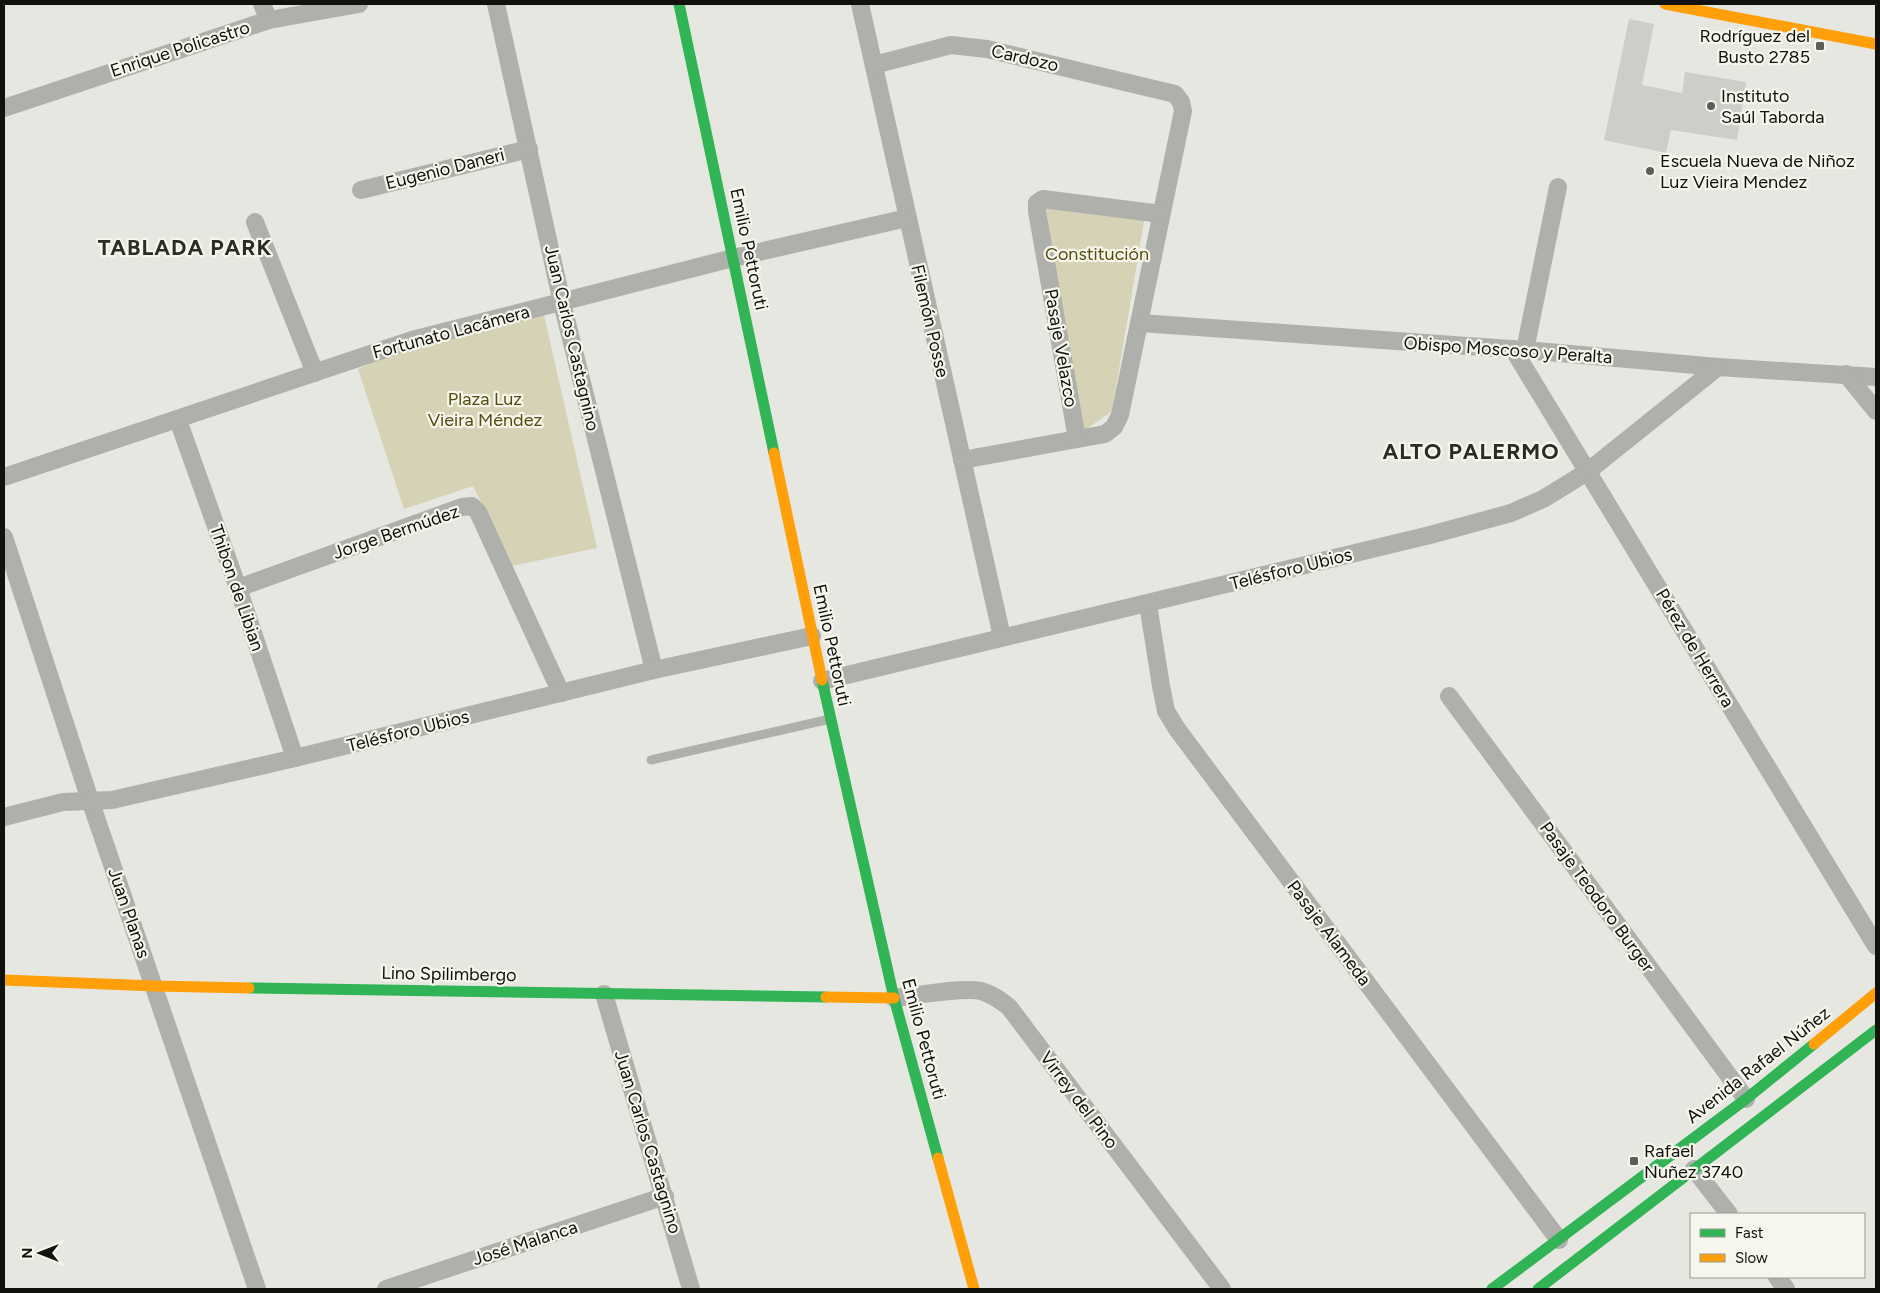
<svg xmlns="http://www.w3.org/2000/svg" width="1880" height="1293" viewBox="0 0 1880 1293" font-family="Figtree,sans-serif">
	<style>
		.green { fill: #d5d2b6 }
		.building { fill: #cdcdca }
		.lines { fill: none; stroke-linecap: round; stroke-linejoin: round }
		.lane { stroke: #afafac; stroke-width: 9 }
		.street { stroke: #afafac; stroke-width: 18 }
		.fast { stroke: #30b455; stroke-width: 11 }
		.slow { stroke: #ff9f0a; stroke-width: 11 }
		.poi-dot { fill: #5c5c58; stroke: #f7f6ec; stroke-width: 2 }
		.labels { text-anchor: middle; stroke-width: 4.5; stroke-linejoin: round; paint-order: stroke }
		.poi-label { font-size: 18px; fill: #11110d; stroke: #f7f6ec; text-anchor: start }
		.street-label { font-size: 18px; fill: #11110d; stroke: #f7f6ec }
		.park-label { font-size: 18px; fill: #544b0f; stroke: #f7f6ec }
		.district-label { font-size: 22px; font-weight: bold; letter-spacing: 1px; fill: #2d2c24; stroke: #f7f6ec }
	</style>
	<rect width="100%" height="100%" fill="#e7e7e2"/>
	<g class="green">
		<polygon points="1046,208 1145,216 1112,411 1081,433"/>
		<polygon points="544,315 597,548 512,566 473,486 404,509 358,369 396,352"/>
	</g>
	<polygon class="building" points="1629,19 1654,24 1642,85 1682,93 1685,72 1746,82 1737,140 1671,130 1666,153 1604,140"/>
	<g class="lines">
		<polyline class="lane" points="651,760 830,719"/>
		<g class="street">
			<polyline points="262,4 269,20"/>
			<polyline points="496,4 562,303 654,670"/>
			<polyline points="860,4 1002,637"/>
			<polyline points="874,65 951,45 987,49 1175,94 1181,102 1183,111 1120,415 1114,427 1105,434 962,460"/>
			<polyline points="4,108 269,20 359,4"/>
			<polyline points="361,190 529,149"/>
			<polyline points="255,222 315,373"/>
			<polyline points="1140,323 1525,350 1718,367 1876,377"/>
			<polyline points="1513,349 1876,946"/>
			<polyline points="1525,350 1558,187"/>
			<polyline points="1846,374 1876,411"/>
			<polyline points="178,420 238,588 295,758"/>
			<polyline points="1077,439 1037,211 1037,203 1043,199 1161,214"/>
			<polyline points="4,477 412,340 733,258 907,218"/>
			<polyline points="4,537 90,800 257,1289"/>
			<polyline points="238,588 462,507 472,506 478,512 561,693"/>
			<polyline points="1148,604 1161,686 1166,711 1177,729 1559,1240"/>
			<polyline points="822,681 1430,535 1511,513 1543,499 1587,472 1718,367"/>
			<polyline points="1449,696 1746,1099"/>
			<polyline points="4,817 63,802 112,800 295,758 654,670 812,636"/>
			<polyline points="604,994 691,1289"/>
			<path d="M 894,998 C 915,996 962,987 981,991 C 992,994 1000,1000 1009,1007 L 1222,1289"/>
			<polyline points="1694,1169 1729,1214"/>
			<polyline points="1777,1277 1786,1289"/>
			<polyline points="386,1289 665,1196"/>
		</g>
		<g class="fast">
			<polyline points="679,4 774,453"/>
			<polyline points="822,680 894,998 938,1158"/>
			<polyline points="249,988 826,997"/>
			<polyline points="1492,1289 1746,1099 1814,1044"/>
			<polyline points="1538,1289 1876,1030"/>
		</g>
		<g class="slow">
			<polyline points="1665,4 1876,44"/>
			<polyline points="774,453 822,680"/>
			<polyline points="4,980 155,986 249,988"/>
			<polyline points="826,997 894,998"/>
			<polyline points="1814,1044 1876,993"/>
			<polyline points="938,1158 974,1289"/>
		</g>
	</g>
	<g class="poi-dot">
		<rect x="1815" y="41" width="10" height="10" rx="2.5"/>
		<circle cx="1711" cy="106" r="5"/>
		<circle cx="1650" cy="171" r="5"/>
		<rect x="1629" y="1156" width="10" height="10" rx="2.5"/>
	</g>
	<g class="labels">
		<g class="poi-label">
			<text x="1810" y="42" text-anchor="end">Rodríguez del<tspan x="1810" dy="21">Busto 2785</tspan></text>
			<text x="1721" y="102">Instituto<tspan x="1721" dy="21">Saúl Taborda</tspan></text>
			<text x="1660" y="167">Escuela Nueva de Niñoz<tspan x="1660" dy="21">Luz Vieira Mendez</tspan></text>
			<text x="1644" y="1157">Rafael<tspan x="1644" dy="21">Nuñez 3740</tspan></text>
		</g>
		<g class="street-label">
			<text transform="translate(180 49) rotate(-18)" y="6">Enrique Policastro</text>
			<text transform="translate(1025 58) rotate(13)" y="6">Cardozo</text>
			<text transform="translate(445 169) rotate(-14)" y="6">Eugenio Daneri</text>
			<text transform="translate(749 249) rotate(78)" y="6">Emilio Pettoruti</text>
			<text transform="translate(930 321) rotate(77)" y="6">Filemón Posse</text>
			<text transform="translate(451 332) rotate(-15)" y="6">Fortunato Lacámera</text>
			<text transform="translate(572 338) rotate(77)" y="6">Juan Carlos Castagnino</text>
			<text transform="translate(1061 348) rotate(80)" y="6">Pasaje Velazco</text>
			<text transform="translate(1508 350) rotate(4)" y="6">Obispo Moscoso y Peralta</text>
			<text transform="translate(396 532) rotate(-19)" y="6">Jorge Bermúdez</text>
			<text transform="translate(1291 569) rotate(-14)" y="6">Telésforo Ubios</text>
			<text transform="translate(237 588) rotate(71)" y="6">Thibon de Libian</text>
			<text transform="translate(832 645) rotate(78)" y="6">Emilio Pettoruti</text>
			<text transform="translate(1695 648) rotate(59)" y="6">Pérez de Herrera</text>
			<text transform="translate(408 731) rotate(-14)" y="6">Telésforo Ubios</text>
			<text transform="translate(1597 897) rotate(54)" y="6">Pasaje Teodoro Burger</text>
			<text transform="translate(129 913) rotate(71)" y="6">Juan Planas</text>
			<text transform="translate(1329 933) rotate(53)" y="6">Pasaje Alameda</text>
			<text transform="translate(449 974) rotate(1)" y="6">Lino Spilimbergo</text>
			<text transform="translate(924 1039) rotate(75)" y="6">Emilio Pettoruti</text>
			<text transform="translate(1758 1065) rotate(-38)" y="6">Avenida Rafael Núñez</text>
			<text transform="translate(1079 1100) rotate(53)" y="6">Virrey del Pino</text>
			<text transform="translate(648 1142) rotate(73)" y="6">Juan Carlos Castagnino</text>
			<text transform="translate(525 1243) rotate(-18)" y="6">José Malanca</text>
		</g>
		<g class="park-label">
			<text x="1097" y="260">Constitución</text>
			<text x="485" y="405">Plaza Luz<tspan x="485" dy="21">Vieira Méndez</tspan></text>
		</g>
		<g class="district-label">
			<text x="185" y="255">TABLADA PARK</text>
			<text x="1471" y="459">ALTO PALERMO</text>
		</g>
	</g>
	<rect width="1880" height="1293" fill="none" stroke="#11110d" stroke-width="10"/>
	<rect x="1690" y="1213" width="175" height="65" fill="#f7f6ec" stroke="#9b9a93"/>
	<rect x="1700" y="1229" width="25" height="8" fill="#30b455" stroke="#9b9a93"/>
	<text x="1735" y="1238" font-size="15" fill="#11110d">Fast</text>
	<rect x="1700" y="1254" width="25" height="8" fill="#ff9f0a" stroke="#9b9a93"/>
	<text x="1735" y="1263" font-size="15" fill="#11110d">Slow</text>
	<g transform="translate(40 1253) rotate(270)" stroke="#f7f6ec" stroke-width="4" paint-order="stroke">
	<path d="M0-4L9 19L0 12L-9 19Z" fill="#11110d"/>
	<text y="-8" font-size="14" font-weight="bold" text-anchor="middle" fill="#11110d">N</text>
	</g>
</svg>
